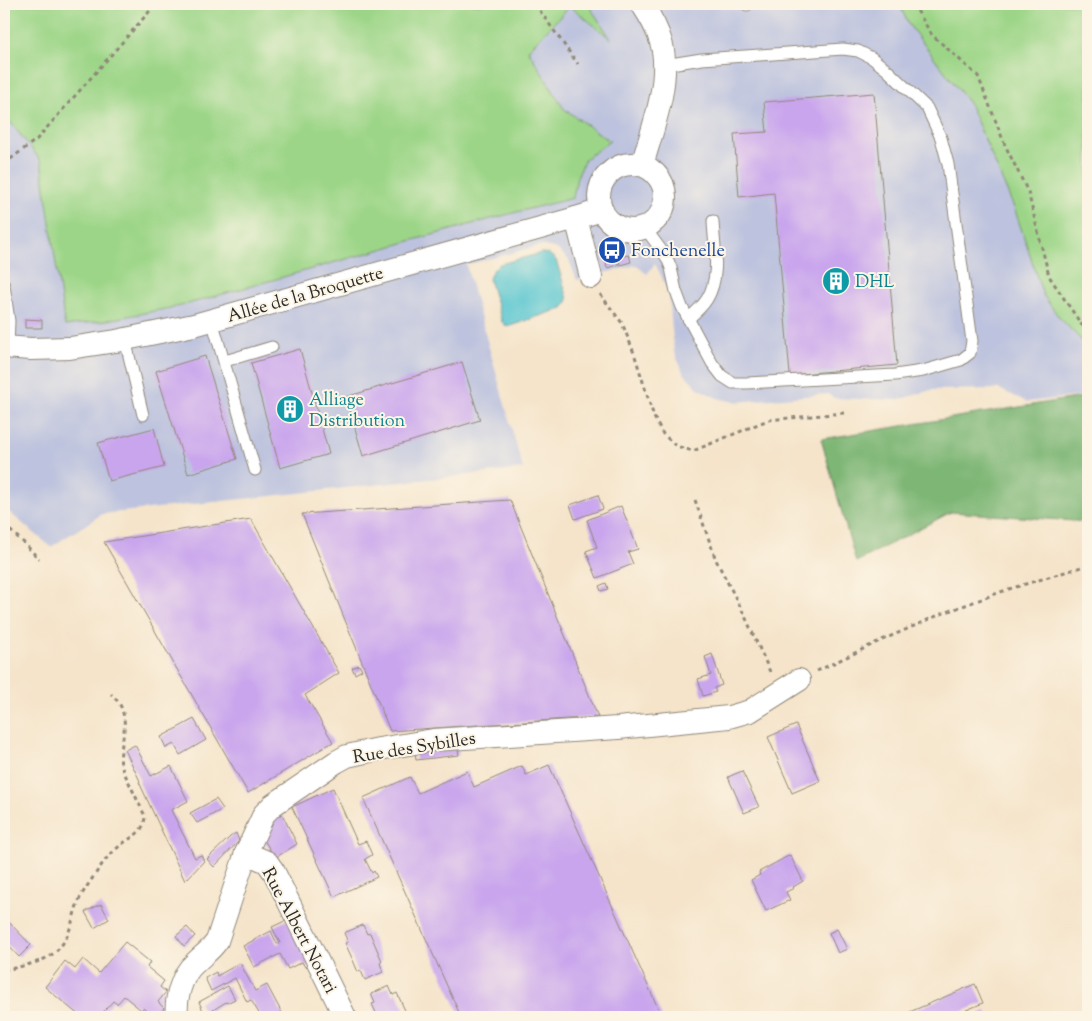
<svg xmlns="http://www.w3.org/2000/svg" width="1092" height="1021" viewBox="0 0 1092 1021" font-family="'Sorts Mill Goudy',serif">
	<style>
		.industrial { fill: #bdc3de }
		.green { fill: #9cd587; stroke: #648059 }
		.forest { fill: #7db674; stroke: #547050 }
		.water { fill: #59c6d0; stroke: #42787e }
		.building { fill: #c9a5ed }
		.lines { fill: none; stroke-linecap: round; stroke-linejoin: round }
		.service-casing { stroke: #90887a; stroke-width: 13 }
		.minor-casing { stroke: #90887a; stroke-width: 24 }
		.path { stroke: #90887a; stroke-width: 3; stroke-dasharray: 4 4; stroke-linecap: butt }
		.service { stroke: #fff; stroke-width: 11 }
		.minor { stroke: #fff; stroke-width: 22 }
		.labels { text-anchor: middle; stroke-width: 4; stroke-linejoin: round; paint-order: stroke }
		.transit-label { font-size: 18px; fill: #164399; stroke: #fcf5e5; text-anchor: start }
		.culture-label { font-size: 18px; fill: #0d838f; stroke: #fcf5e5; text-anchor: start }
		.street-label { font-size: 18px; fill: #2b2b2b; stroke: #fcf5e5 }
	</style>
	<rect width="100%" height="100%" fill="#fcf5e5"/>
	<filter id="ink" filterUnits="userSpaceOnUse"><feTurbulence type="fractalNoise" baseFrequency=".02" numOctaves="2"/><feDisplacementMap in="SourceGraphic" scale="10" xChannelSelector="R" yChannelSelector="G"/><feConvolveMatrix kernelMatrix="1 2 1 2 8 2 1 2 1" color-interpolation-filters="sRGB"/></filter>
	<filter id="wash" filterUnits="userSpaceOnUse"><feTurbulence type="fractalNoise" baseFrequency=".0096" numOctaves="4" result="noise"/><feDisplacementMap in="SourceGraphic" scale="20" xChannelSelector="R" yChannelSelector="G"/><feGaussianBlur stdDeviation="1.12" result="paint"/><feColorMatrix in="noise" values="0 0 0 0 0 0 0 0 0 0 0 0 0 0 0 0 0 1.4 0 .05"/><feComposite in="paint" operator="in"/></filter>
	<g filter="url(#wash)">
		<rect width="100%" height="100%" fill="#f5e4ca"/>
		<polygon class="industrial" points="4,4 899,4 909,25 969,103 1015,210 1043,295 1058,316 1088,347 1088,395 1027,402 999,389 931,390 898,400 834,398 828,394 735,402 717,398 698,388 683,372 674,351 669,296 661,275 655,264 647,274 636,265 577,280 569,260 557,249 541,245 466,265 523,469 102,514 51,547 4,508"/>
		<g class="green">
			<polygon points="4,4 588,4 611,39 570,6 528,50 564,109 610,141 585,159 577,177 573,198 513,213 410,241 181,306 102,321 65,326 41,161 4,114"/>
			<polygon points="899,4 1088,4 1088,347 1058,316 1043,295 1015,210 969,103 909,25"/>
		</g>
		<polygon class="forest" points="1088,396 1088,522 951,512 856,562 821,439"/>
		<path class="water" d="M 542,253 L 549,254 L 556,260 L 568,299 L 566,304 L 563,308 L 510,326 L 505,325 L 502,322 L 489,279 C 491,272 494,268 500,264 Z"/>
		<g id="blocks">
			<g class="building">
				<polygon points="874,93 897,365 790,375 774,193 739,197 734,134 767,132 764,102"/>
				<polygon points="629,255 631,262 620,265 618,257"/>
				<polygon points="617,257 618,265 607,268 606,260"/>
				<polygon points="25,319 42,320 42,328 25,328"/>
				<polygon points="300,349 329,454 280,468 251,363"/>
				<polygon points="205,356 237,459 188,474 156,371"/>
				<polygon points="462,362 480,420 363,456 346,397"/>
				<polygon points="154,428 164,467 109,481 98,443"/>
				<polygon points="598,495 603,509 575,519 570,505"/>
				<polygon points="510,500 598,717 390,731 302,514"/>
				<polygon points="621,506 638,549 628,552 633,564 597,578 586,551 597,547 587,520"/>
				<polygon points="251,519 339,673 305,695 333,742 248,793 104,542"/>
				<polygon points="606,583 608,589 601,591 599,586"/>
				<polygon points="712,654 722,685 714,688 716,692 703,696 698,679 711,675 705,657"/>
				<polygon points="359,665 362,670 355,674 352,668"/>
				<polygon points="194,719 206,740 180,755 174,744 166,748 161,737"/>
				<polygon points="796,725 820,781 792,793 768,737"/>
				<polygon points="135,745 151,776 171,766 188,801 171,810 195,858 201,855 204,861 185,881 139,782 140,781 125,750"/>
				<polygon points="457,745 459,755 416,760 415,751"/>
				<polygon points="549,765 662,1017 461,1017 363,798 410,777 418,793 467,771 474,787 522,766 526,775"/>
				<polygon points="742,771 759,807 744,813 728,777"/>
				<polygon points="333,788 358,844 366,841 372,855 365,859 372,873 374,871 377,877 334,897 292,807"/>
				<polygon points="216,799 223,809 197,823 190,813"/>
				<polygon points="282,814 297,844 275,858 261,835 276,817"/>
				<polygon points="236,833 239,841 214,867 207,859 230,837"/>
				<polygon points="790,855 803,881 793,887 794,888 786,892 790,900 766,911 751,880 760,875 759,872"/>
				<polygon points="101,904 109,919 94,928 85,912"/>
				<polygon points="4,917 31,945 19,957 4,941"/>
				<polygon points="287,920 311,965 305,967 302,962 288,969 280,954 254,967 243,946 271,931 277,944 280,943 272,927"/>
				<polygon points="363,925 367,934 370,933 382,961 380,963 383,972 365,980 361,971 358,972 352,958 345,943 348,942 344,933"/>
				<polygon points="187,927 195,936 184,946 176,936"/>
				<polygon points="837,929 847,949 838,953 829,933"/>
				<polygon points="125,942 150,962 147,967 164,981 160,987 166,992 158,1002 164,1008 157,1017 153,1017 143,1008 141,1010 124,996 117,1004 113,1001 99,1017 81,1017 45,987 65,961 75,969 83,959 99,973"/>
				<polygon points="240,963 255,991 267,985 284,1017 256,1017 260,1015 251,1000 247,1002 235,978 211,991 205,978 216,972 217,976"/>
				<polygon points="975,984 983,1003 950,1017 898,1017"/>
				<polygon points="228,986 235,999 227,1003 226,1002 205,1015 199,1002"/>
				<polygon points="389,986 393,995 397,993 408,1017 378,1017 372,1004 375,1003 371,994"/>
				<polygon points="986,1011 989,1017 973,1017"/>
			</g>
		</g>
	</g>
	<g filter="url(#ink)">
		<use href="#blocks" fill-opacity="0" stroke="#90887a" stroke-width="1"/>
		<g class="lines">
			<g class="service-casing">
				<g id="service">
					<polyline points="747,5 748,4"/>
					<polyline points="645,228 667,258 671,268 676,291 682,307 712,363 722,376 733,383 747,383 895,375 923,371 961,360 970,353 972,341 948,164 941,138 927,108 887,70 872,58 858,51 843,49 702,59 664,65"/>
					<polyline points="4,285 9,321 8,347"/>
					<path d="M 688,319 C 695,313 702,307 707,299 C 721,276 714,246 713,221"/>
					<polyline points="212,320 255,470"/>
					<polyline points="125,339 143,415"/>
					<polyline points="225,361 272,347"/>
				</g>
			</g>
			<g class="minor-casing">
				<g id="minor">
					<circle cx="632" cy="197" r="33"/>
					<path d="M 642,165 C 652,131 672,78 661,42 C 657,28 650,16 642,4"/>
					<polyline points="576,218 591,277"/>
					<polyline points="4,347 31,349 70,348 116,341 194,325 576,218 602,210"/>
					<polyline points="246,853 267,862 274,872 345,1017"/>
					<path d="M 177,1017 C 175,1000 181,975 195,963 C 203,955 211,950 217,941 L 246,853 L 264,814 L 273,805 L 336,762 L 347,756 L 379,749 L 433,740 L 618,728 L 729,717 L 750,711 L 799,680"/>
				</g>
			</g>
			<g class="path">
				<polyline points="535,4 578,64"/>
				<polyline points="913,4 932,35 978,76 1005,145 1028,192 1049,276 1081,324 1088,330"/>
				<polyline points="4,164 37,139 156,4"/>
				<polyline points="600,294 622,323 634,353 654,417 663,434 676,446 693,451 768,420 844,413"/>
				<polyline points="695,500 716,560 744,614 771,674"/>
				<polyline points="4,525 23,542 39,559"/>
				<polyline points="817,671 880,641 941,614 1006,590 1088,565"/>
				<path d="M 4,970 C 19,967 42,963 54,953 C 72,938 71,918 80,898 C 86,887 96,873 103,863 C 108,856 116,849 122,844 C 134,835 144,833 145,816 L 121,766 C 118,747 129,729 122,710 C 121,704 115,698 111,694"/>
			</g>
			<use href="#service" class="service"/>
			<use href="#minor" class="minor"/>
		</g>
	</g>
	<defs>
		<g id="bus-disc" transform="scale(1.4375)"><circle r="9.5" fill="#1a4fb4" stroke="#fcf5e5"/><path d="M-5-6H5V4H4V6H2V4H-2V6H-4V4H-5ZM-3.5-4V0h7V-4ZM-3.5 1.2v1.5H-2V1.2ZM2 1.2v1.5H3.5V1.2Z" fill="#fff"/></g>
		<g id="building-disc" transform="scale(1.4375)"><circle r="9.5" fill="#0f9aa8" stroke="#fcf5e5"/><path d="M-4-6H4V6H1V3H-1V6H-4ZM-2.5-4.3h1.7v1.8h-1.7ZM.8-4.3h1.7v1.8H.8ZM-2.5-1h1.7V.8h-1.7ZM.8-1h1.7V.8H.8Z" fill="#fff"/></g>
	</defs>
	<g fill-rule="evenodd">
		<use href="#bus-disc" x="612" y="250"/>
		<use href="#building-disc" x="836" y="281"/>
		<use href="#building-disc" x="290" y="409"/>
	</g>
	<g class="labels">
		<g class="transit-label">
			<text x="631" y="256">Fonchenelle</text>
		</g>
		<g class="culture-label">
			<text x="855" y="287">DHL</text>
			<text x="309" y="405">Alliage<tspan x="309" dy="21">Distribution</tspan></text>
		</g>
		<g class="street-label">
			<text transform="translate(305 294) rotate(-16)" y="6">Allée de la Broquette</text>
			<text transform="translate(414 747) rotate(-9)" y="6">Rue des Sybilles</text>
			<text transform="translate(300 930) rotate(62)" y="6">Rue Albert Notari</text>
		</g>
	</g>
	<rect width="1092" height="1021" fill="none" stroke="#fcf5e5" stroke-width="20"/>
</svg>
